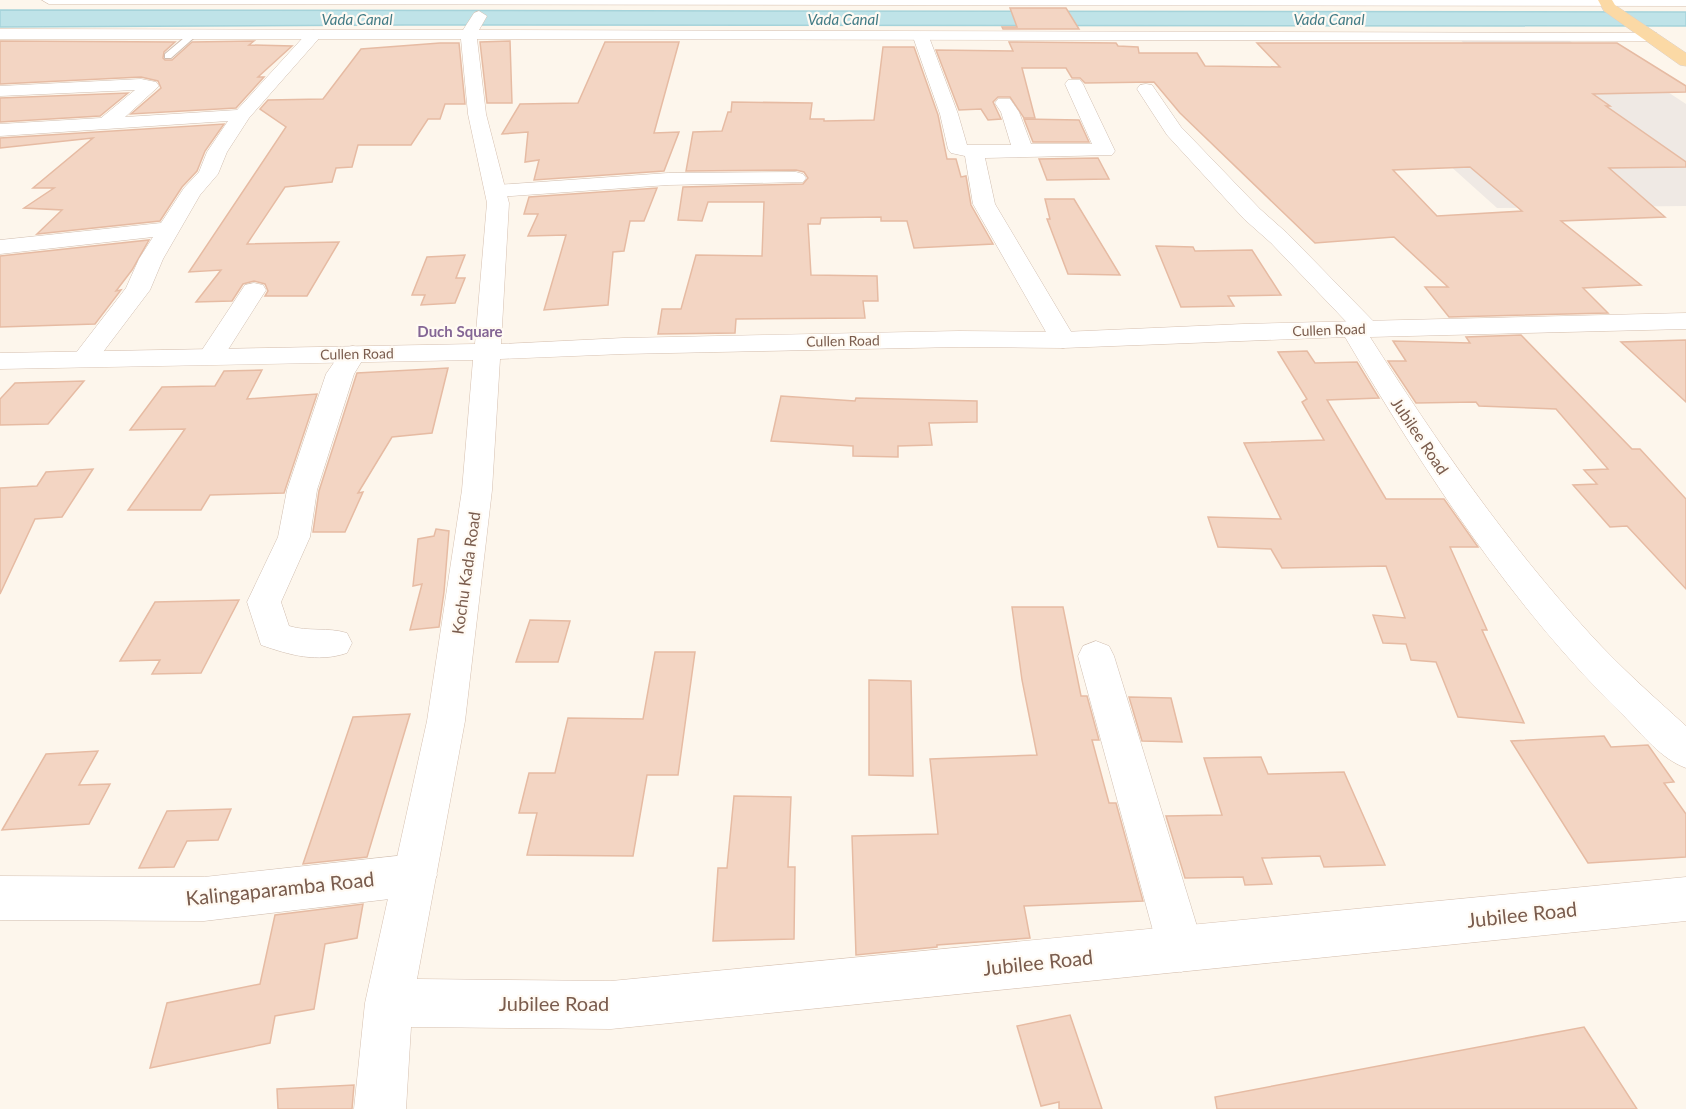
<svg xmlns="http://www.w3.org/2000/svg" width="1686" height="1109" viewBox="0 0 1686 1109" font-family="Lato,sans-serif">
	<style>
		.industrial { fill: #efe9e4 }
		.water { fill: #bfe3e8; stroke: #a5d3da; stroke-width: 1.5 }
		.building { fill: #f3d5c3; stroke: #e6bba3; stroke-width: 1.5; fill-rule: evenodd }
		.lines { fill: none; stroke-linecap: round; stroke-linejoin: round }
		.service-casing { stroke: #d1beb0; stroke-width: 2 }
		.minor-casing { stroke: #d1beb0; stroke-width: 1 }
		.secondary-casing { stroke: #d6c0b0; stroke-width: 1 }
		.primary-casing { stroke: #dad1cd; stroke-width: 1 }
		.service { fill: #fff; fill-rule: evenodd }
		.minor { fill: #fff; fill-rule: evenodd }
		.secondary { fill: #fff; fill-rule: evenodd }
		.primary { fill: #fbd9a5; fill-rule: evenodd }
		.labels { text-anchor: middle; stroke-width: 4.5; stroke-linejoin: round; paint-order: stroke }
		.far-street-label { font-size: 14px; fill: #7a5c4d; stroke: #fffaf3 }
		.far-water-label { font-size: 15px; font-style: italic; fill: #437c86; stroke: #fffaf3 }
		.far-neighbourhood-label { font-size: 15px; font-weight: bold; fill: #846695; stroke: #fffaf3 }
		.street-label { font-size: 16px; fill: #7a5c4d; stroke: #fffaf3 }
		.near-street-label { font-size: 20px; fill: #7a5c4d; stroke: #fffaf3 }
	</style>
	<rect width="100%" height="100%" fill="#fdf6ec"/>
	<polygon class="industrial" points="1459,39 1567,39 1585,52 1607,52 1686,104 1686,206 1497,208 1349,75 1498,72"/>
	<polygon class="water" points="0,10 1686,12 1686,26 405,25 0,27"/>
	<g class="building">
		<polygon points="1010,8 1066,8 1079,29 1003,29 1002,27 1017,27"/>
		<polygon points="0,41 175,42 164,52 163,58 165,60 172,60 192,42 254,41 249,45 292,46 258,77 264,77 236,108 131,114 161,88 158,81 141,77 0,84"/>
		<polygon points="510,41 512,103 487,103 480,42"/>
		<polygon points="605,42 679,42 654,133 679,132 664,171 534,180 539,160 525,162 528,132 502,134 520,104 578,103"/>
		<path d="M 1009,42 L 1116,43 L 1118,46 L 1138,47 L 1139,53 L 1197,53 L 1205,66 L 1280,67 L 1257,43 L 1617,43 L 1686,86 L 1686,92 L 1593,94 L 1610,106 L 1606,106 L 1686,162 L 1686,167 L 1609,168 L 1665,217 L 1561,221 L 1641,285 L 1583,288 L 1608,313 L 1449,317 L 1425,287 L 1448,287 L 1394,237 L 1315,243 L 1180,113 L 1154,82 L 1085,83 L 1080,78 L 1072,78 L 1066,68 L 1022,68 L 1035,118 L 1024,118 L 1010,97 L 998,97 L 993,102 L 1001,119 L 988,120 L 981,109 L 959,110 L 936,50 L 1013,51 ZM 1470,167 L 1522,211 L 1437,216 L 1393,170 Z"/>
		<polygon points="440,43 459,43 465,104 445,104 440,119 428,119 411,145 358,145 352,167 336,168 332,182 285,187 247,244 339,242 307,296 265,296 268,291 265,284 254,281 243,284 232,301 196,302 221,270 189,272 286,127 260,109 268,100 323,99 361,49"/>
		<polygon points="883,47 914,47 938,115 947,159 956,159 961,177 966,176 971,205 993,244 914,248 907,221 881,221 881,217 821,218 820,224 808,224 811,275 877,276 878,301 863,301 865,318 736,319 735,333 658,334 662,309 681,309 696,255 762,256 764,202 708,202 702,221 678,220 683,187 803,184 808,178 804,172 796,170 686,171 693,132 722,131 728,112 731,112 732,102 812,103 810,119 824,119 824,121 874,120"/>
		<polygon points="128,93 100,116 0,122 0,98"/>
		<polygon points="1024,119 1079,120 1089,142 1033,142"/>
		<polygon points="224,124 205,151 197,171 182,187 160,221 37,234 62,210 24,208 54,188 33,188 93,138 0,148 0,138"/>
		<polygon points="1098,158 1109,179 1047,180 1039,159"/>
		<polygon points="657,188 644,221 630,221 624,251 613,252 608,305 544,310 566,235 528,236 538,214 524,214 529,197"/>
		<polygon points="1045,199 1074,199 1120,275 1068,274 1047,219 1050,219"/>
		<polygon points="149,240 132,270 116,291 121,290 95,324 0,327 0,256"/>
		<polygon points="1156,246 1193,247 1195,251 1252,250 1281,295 1228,296 1234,306 1181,307"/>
		<polygon points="465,255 456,278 465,278 455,303 421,305 425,295 412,295 427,257"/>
		<polygon points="1521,335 1632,449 1640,449 1686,499 1686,589 1627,526 1610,527 1573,485 1597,484 1584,470 1608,469 1556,409 1479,406 1476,402 1416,403 1388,361 1406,361 1393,341 1470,343 1466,337"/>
		<polygon points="1686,340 1686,402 1621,342"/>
		<polygon points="1307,351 1315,363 1357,362 1379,398 1327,400 1386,499 1444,499 1478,547 1450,547 1487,630 1482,630 1524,723 1458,717 1436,662 1411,660 1406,644 1383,643 1373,615 1405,618 1386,566 1282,568 1271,549 1218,547 1208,517 1281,519 1244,443 1324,440 1302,402 1307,399 1278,352"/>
		<polygon points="448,368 432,433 392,437 358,493 363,492 345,532 313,532 319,491 357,373"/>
		<polygon points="262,370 247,399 317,394 284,493 210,495 201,510 128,510 185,429 130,430 162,387 215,386 224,371"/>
		<polygon points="84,381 48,424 0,425 0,399 15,383"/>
		<polygon points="781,396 855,401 856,398 977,401 977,422 929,423 932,445 898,446 898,457 853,456 853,446 771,441"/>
		<polygon points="93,469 62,517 35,519 0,594 0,488 37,486 46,472"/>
		<polygon points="436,529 449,531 444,592 439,627 410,630 422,584 413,586 418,539 434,536"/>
		<polygon points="239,600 201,673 152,674 160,660 120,661 155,602"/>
		<polygon points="1012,607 1063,607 1081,696 1087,696 1099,740 1092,740 1109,803 1116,803 1143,901 1024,906 1030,938 937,945 937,947 856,955 852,836 938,834 930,759 1037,755 1022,680"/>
		<polygon points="530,620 570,621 558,662 516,662"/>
		<polygon points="655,652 695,652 678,775 647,775 633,856 527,855 537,813 519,813 529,773 555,773 568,718 643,719"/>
		<polygon points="869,680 911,681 913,776 869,775"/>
		<polygon points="1129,697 1171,698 1182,742 1142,741"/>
		<polygon points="410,714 367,857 303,864 353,717"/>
		<polygon points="1604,736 1611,747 1648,745 1674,782 1664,783 1686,814 1686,857 1588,863 1511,741"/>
		<polygon points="98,751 79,785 110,784 89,824 2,830 46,754"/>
		<polygon points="1261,757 1268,774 1344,772 1385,865 1324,867 1320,856 1262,858 1272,884 1245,885 1243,877 1185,878 1166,816 1222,815 1204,758"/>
		<polygon points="734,796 791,797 788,867 795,867 794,939 713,941 718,868 727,868"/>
		<polygon points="231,809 218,840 187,841 174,867 139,868 167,811"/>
		<polygon points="363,904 357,938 325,944 314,1009 275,1016 270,1043 150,1068 167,1003 260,984 275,915"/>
		<polygon points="1070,1015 1102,1109 1059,1109 1059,1102 1041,1106 1017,1026"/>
		<polygon points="1584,1027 1637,1109 1217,1109 1215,1097"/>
		<polygon points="354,1085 352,1109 278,1109 277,1089"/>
	</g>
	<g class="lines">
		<g class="service-casing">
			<polygon id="service" points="190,33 197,35 171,58 165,58 165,54"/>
		</g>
		<g class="minor-casing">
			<g id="minor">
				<polygon points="314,30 322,35 249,118 227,152 218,174 200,195 163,259 150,290 94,364 85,366 76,364 72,358 126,288 139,259 153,237 0,254 0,240 161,223 184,188 199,172 207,152 228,121 0,136 0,124 101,118 135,90 0,96 0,86 141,79 156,82 159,86 125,117 237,110 308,32"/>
				<polygon points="921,32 929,37 958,114 967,145 1011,145 1001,112 995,103 998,99 1010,99 1019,112 1031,144 1092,144 1065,84 1068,80 1080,80 1083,84 1115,151 1112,155 985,158 995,204 1076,340 1072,346 1063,348 1054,346 973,204 965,156 951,153 948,149 940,114 913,37"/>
				<polygon points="1146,84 1152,85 1181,127 1260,209 1287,233 1376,324 1380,329 1376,334 1367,337 1358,334 1271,243 1244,219 1167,135 1137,89 1140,85"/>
				<polygon points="796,172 803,174 806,178 803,182 668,185 497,197 490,195 486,191 490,187 497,185 668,173"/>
				<polygon points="254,283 263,285 266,290 224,356 220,362 211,364 202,362 198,356 245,285"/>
				<path d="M 353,346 L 362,348 L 366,354 L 354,374 L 317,490 L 310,537 L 281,602 L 289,626 C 308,632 328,627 347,633 L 352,643 L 347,653 C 317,663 290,655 261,645 L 247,602 L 278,537 L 287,490 L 326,374 L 344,348 Z"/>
				<polygon points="1096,641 1109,646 1114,656 1204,949 1197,965 1181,972 1165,965 1158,949 1078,656 1083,646"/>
				<polygon points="415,854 430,860 437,875 430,890 415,896 204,921 0,920 0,876 204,877"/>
			</g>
		</g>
		<g class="secondary-casing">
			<g id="secondary">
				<polygon points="42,0 1686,0 1686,6 49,4"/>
				<path d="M 479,11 L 487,16 L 479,30 L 1657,33 L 1659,36 L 1651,41 L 477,39 L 486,114 L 509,203 L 501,344 L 623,338 L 959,331 L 1063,332 L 1243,324 L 1686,313 L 1686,329 L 1370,337 C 1436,441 1507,543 1590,634 C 1620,667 1653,696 1686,726 L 1686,768 C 1661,759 1643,735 1624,716 C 1511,606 1425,472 1345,337 L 1063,348 L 959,347 L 623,354 L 500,359 L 492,490 L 465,721 L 417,979 L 611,981 L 1686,877 L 1686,921 L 611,1029 L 411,1027 L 406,1109 L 354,1109 L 365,1003 L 427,721 L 462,490 L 473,360 L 0,369 L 0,353 L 475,344 L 487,203 L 468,114 L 461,39 L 0,39 L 0,29 L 463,30 L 474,13 Z"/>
			</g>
		</g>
		<g class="primary-casing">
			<polygon id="primary" points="1598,0 1612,0 1615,5 1686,53 1686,66 1680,65 1604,11"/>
		</g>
		<use href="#service" class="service"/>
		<use href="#minor" class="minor"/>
		<use href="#secondary" class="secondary"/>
		<use href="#primary" class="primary"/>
	</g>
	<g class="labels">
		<g class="far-street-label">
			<text transform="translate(1329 330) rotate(-2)" y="5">Cullen Road</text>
			<text transform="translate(843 341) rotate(-1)" y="5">Cullen Road</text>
			<text transform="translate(357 354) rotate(-1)" y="5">Cullen Road</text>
		</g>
		<g class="far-water-label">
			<text x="357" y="25">Vada Canal</text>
			<text x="843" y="25">Vada Canal</text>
			<text x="1329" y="25">Vada Canal</text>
		</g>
		<g class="far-neighbourhood-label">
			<text x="460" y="337">Duch Square</text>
		</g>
		<g class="street-label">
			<text transform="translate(1420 436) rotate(56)" y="6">Jubilee Road</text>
			<text transform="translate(466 573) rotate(-82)" y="6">Kochu Kada Road</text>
		</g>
		<g class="near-street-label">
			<text transform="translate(280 889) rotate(-6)" y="7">Kalingaparamba Road</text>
			<text transform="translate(1522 915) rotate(-6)" y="7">Jubilee Road</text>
			<text transform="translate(1038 963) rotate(-6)" y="7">Jubilee Road</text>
			<text x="554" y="1011">Jubilee Road</text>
		</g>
	</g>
</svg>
